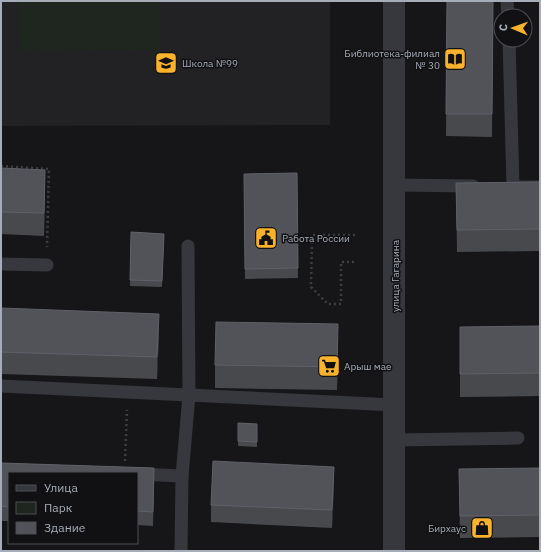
<svg xmlns="http://www.w3.org/2000/svg" width="541" height="552" viewBox="0 0 541 552" font-family="'IBM Plex Sans',sans-serif">
	<style>
		.built { fill: #222225 }
		.green { fill: #1e261f }
		.lines { fill: none; stroke-linecap: round; stroke-linejoin: round }
		.path { stroke: #3d3f44; stroke-width: 2.5; stroke-dasharray: 2 3; stroke-linecap: butt }
		.service { stroke: #37383d; stroke-width: 13 }
		.minor { stroke: #37383d; stroke-width: 22 }
		.wall { fill: #47494d }
		.shaded-wall { fill: #2f3033 }
		.building { fill: #525359; stroke: #5f6168 }
		.labels { text-anchor: middle; stroke-width: 3; stroke-linejoin: round; paint-order: stroke }
		.poi-label { font-size: 10px; fill: #a7adb8; stroke: #111113; text-anchor: start }
		.street-label { font-size: 10px; fill: #a7adb8; stroke: #111113 }
	</style>
	<rect width="100%" height="100%" fill="#161618"/>
	<polygon class="built" points="1,1 330,1 330,125 1,126"/>
	<polygon class="green" points="18,1 160,1 160,50 19,51"/>
	<g class="lines">
		<g class="path">
			<polyline points="1,166 49,169 47,247"/>
			<polyline points="355,235 312,235 311,287 328,304 341,304 341,262 355,262"/>
			<polyline points="125,461 127,410"/>
		</g>
		<g class="service">
			<polyline points="507,1 508,16"/>
			<polyline points="509,40 513,187 540,187"/>
			<polyline points="395,185 473,186"/>
			<polyline points="1,264 47,265"/>
			<polyline points="1,386 395,405"/>
			<polyline points="395,440 518,438"/>
			<polyline points="137,474 182,476"/>
			<polyline points="181,551 182,476 189,395 188,246"/>
		</g>
		<polyline class="minor" points="394,1 394,551"/>
	</g>
	<g class="wall">
		<polygon points="447,1 493,1 492,137 446,136"/>
		<polygon points="1,168 45,192 44,236 1,234"/>
		<polygon points="297,173 298,278 245,279 244,174"/>
		<polygon points="540,182 540,251 457,252 456,183"/>
		<polygon points="131,232 164,234 162,287 130,286"/>
		<polygon points="1,308 159,336 157,379 1,374"/>
		<polygon points="540,326 540,396 460,397 460,327"/>
		<polygon points="338,346 337,390 215,388 215,365"/>
		<polygon points="238,423 257,424 257,447 238,446"/>
		<polygon points="1,463 154,468 153,526 137,525 137,473 9,473 9,521 1,521"/>
		<polygon points="540,468 540,537 460,538 459,469"/>
		<polygon points="334,484 332,528 211,522 211,505"/>
	</g>
	<g class="shaded-wall">
		<polygon points="45,170 45,192 44,236 44,213"/>
		<polygon points="159,314 159,336 157,379 157,357"/>
		<polygon points="338,324 338,346 337,390 337,367"/>
		<polygon points="334,467 334,484 332,528 332,510"/>
		<polygon points="154,468 154,482 153,526 153,512"/>
	</g>
	<g class="building">
		<polygon points="447,1 493,1 492,114 446,114"/>
		<polygon points="1,168 45,170 44,213 1,212"/>
		<polygon points="297,173 298,268 245,269 244,174"/>
		<polygon points="540,182 540,229 457,230 456,183"/>
		<polygon points="131,232 164,234 162,281 130,280"/>
		<polygon points="1,308 159,314 157,357 1,352"/>
		<polygon points="216,322 338,324 337,367 215,365"/>
		<polygon points="540,326 540,373 460,374 460,327"/>
		<polygon points="238,423 257,424 257,442 238,441"/>
		<polygon points="213,461 334,467 332,510 211,505"/>
		<polygon points="1,463 154,468 153,512 137,511 137,473 9,473 9,507 1,506"/>
		<polygon points="540,468 540,515 460,516 459,469"/>
	</g>
	<defs>
		<g id="library-square" transform="scale(1.15)"><rect x="-9" y="-9" width="18" height="18" rx="4" fill="#f9b22c" stroke="#111113"/><path d="M-6-4Q-3-5.5-.7-3.5V5Q-3 3-6 4ZM6-4Q3-5.5 .7-3.5V5Q3 3 6 4Z" fill="#111"/></g>
		<g id="school-square" transform="scale(1.15)"><rect x="-9" y="-9" width="18" height="18" rx="4" fill="#f9b22c" stroke="#111113"/><path d="M0-5L7-2L0 1L-7-2ZM-4 1L0 2.5L4 1V4Q0 6-4 4Z" fill="#111"/></g>
		<g id="civic-square" transform="scale(1.15)"><rect x="-9" y="-9" width="18" height="18" rx="4" fill="#f9b22c" stroke="#111113"/><path d="M-.6-6.5H3V-4.5H.6V-3L4-1V1h2V6H-6V1h2V-1L-.6-3ZM-1.2 2.5V6h2.4V2.5Z" fill="#111"/></g>
		<g id="supermarket-square" transform="scale(1.15)"><rect x="-9" y="-9" width="18" height="18" rx="4" fill="#f9b22c" stroke="#111113"/><path d="M-6-5.5h2.5l.6 2H6L4.5 2H-2.5L-4.4-4H-6ZM-1.5 3.2a1.3 1.3 0 1 0 .1 0ZM3 3.2a1.3 1.3 0 1 0 .1 0Z" fill="#111"/></g>
		<g id="shop-square" transform="scale(1.15)"><rect x="-9" y="-9" width="18" height="18" rx="4" fill="#f9b22c" stroke="#111113"/><path d="M-5-2.5h2.3a2.7 3.5 0 0 1 5.4 0H5L5.5 6h-11ZM-1.5-2.5h3a1.5 2.3 0 0 0-3 0Z" fill="#111"/></g>
	</defs>
	<g fill-rule="evenodd">
		<use href="#library-square" x="455" y="59"/>
		<use href="#school-square" x="166" y="63"/>
		<use href="#civic-square" x="266" y="238"/>
		<use href="#supermarket-square" x="329" y="366"/>
		<use href="#shop-square" x="482" y="528"/>
	</g>
	<g class="labels">
		<g class="poi-label">
			<text x="440" y="57" text-anchor="end">Библиотека-филиал<tspan x="440" dy="12">№ 30</tspan></text>
			<text x="182" y="67">Школа №99</text>
			<text x="282" y="242">Работа России</text>
			<text x="344" y="370">Арыш мае</text>
			<text x="466" y="532" text-anchor="end">Бирхаус</text>
		</g>
		<g class="street-label">
			<text transform="translate(395 276) rotate(-90)" y="4">улица Гагарина</text>
		</g>
	</g>
	<rect width="541" height="552" fill="none" stroke="#a7adb8" stroke-width="4"/>
	<rect x="8" y="472" width="130" height="72" fill="#111113" stroke="#4d4f55"/>
	<rect x="16" y="485" width="20" height="6" fill="#37383d" stroke="#4d4f55"/>
	<text x="44" y="492" font-size="12" fill="#a7adb8">Улица</text>
	<rect x="16" y="502" width="20" height="12" fill="#1e261f" stroke="#4d4f55"/>
	<text x="44" y="512" font-size="12" fill="#a7adb8">Парк</text>
	<rect x="16" y="522" width="20" height="12" fill="#525359" stroke="#4d4f55"/>
	<text x="44" y="532" font-size="12" fill="#a7adb8">Здание</text>
	<g transform="translate(513 28) rotate(272)"><circle r="19" fill="#111113" stroke="#4d4f55"/>
	<path d="M0-3L7 15L0 10L-7 15Z" fill="#f9b22c"/>
	<text y="-6" font-size="11" font-weight="bold" text-anchor="middle" fill="#a7adb8">С</text>
	</g>
</svg>
